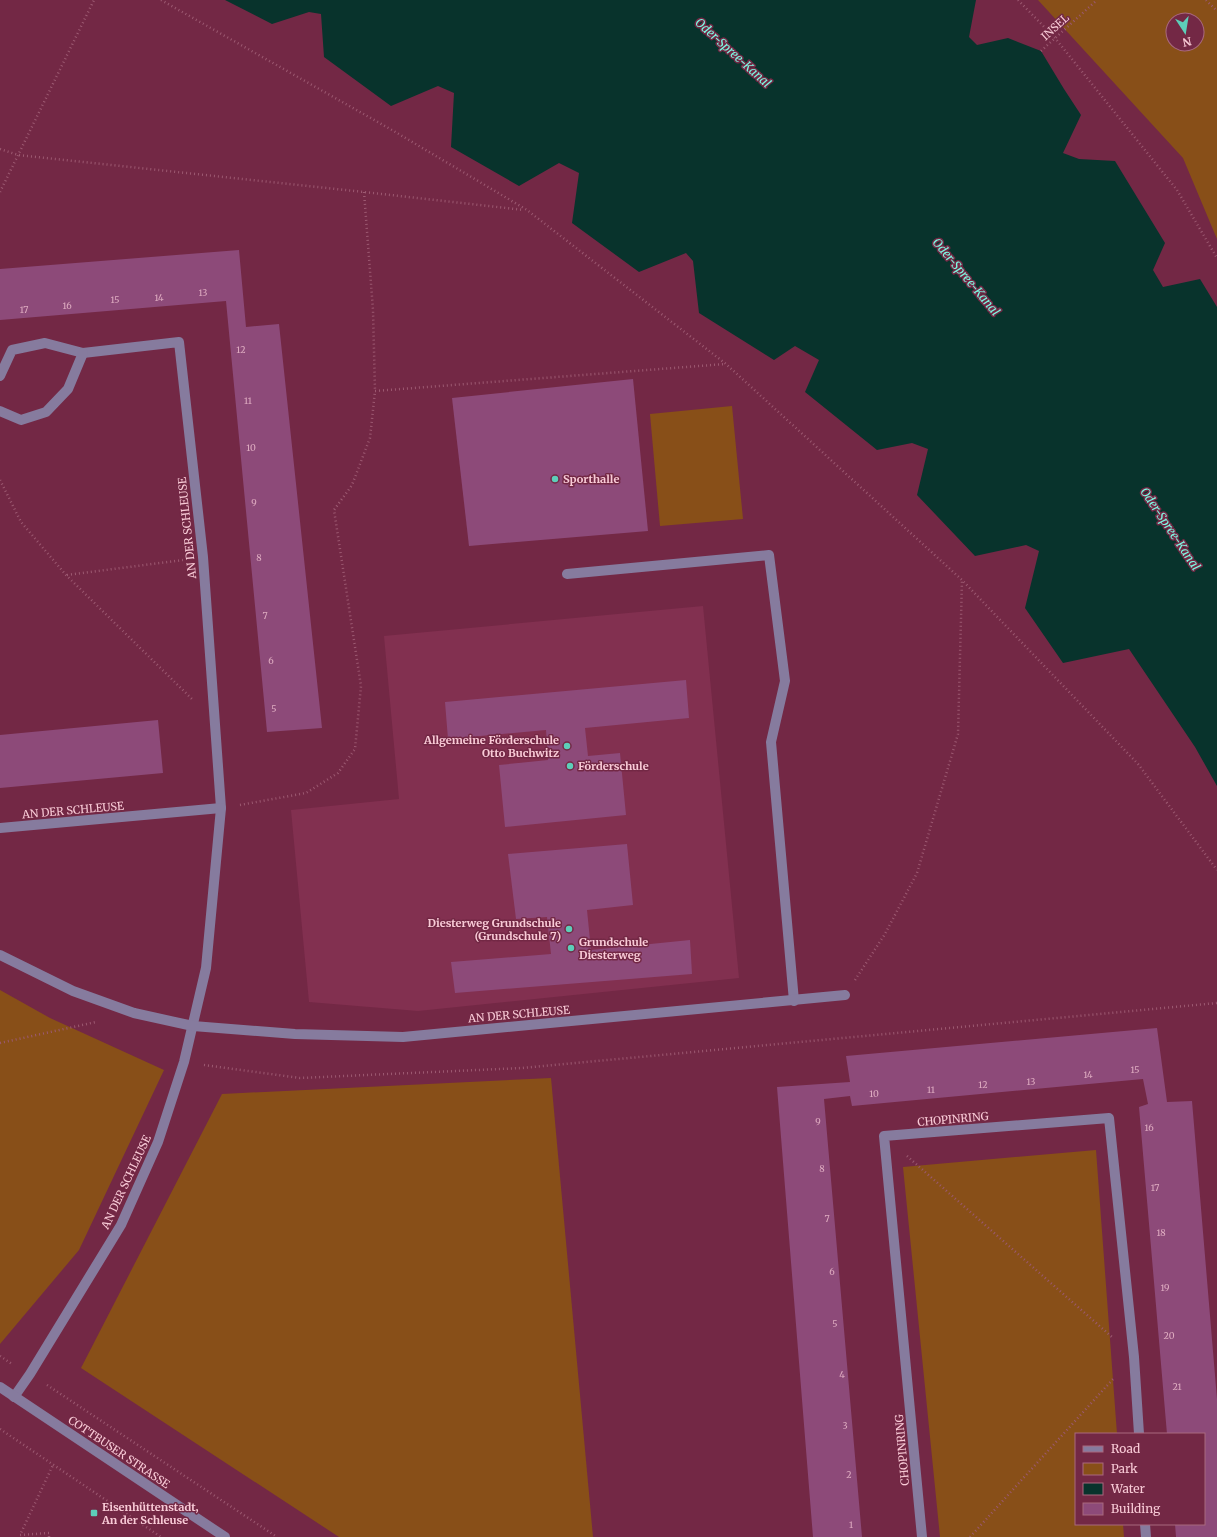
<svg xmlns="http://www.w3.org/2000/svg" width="1217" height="1537" viewBox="0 0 1217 1537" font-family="Merriweather,serif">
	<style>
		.built { fill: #823050 }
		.green { fill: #884f18; fill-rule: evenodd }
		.water { fill: #08332c }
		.building { fill: #8d4a79 }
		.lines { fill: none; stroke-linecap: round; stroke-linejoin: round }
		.path { stroke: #9c5971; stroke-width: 2.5; stroke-dasharray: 1 3; stroke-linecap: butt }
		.minor { stroke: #867b9e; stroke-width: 10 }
		.poi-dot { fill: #5dceb9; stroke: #732845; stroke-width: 1.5 }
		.labels { text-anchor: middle; stroke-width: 3; stroke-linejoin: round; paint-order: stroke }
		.number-label { font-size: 9px; fill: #deabc0 }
		.street-label { font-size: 11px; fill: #f9cbd7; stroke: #732845 }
		.poi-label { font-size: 11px; font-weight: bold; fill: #f9cbd7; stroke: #732845; text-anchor: start }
		.water-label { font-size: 12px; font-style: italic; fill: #7cfbe3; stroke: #732845 }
	</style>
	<rect width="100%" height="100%" fill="#732845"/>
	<polygon class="built" points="703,606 739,978 418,1011 309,1002 291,810 399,799 384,636"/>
	<g class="green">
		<path d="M 1038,0 L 1217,0 L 1217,239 L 1183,158 ZM 1173,20 L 1197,20 L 1197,44 L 1173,44 Z"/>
		<polygon points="732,406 743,519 660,526 650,414"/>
		<polygon points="0,990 50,1018 164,1070 79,1250 0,1344"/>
		<polygon points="551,1078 593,1537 339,1537 81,1368 222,1094"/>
		<polygon points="1096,1150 1117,1434 1076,1434 1076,1524 1123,1524 1124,1537 940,1537 903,1167"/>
	</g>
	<polygon class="water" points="225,0 976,0 969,37 977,45 1008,38 1041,51 1064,89 1081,115 1063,153 1079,159 1115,161 1165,243 1153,270 1163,287 1200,279 1217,307 1217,786 1195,747 1129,649 1063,663 1025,608 1039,551 1026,545 975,556 917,495 928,449 912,443 877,450 805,392 819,360 795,346 774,360 699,313 693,261 686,253 639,272 572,223 579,173 559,163 519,186 451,147 454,93 438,86 391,106 324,57 321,14 309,12 272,24"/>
	<g class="building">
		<polygon points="239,250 246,327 279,324 322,728 267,732 226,301 0,320 0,269"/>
		<polygon points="633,379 648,531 469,546 452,398"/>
		<polygon points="686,680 689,718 585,728 588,756 620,753 626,815 505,827 499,765 548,760 546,730 448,739 445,702"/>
		<polygon points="158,720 163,773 0,788 0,735"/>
		<polygon points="627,844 633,905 587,910 591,950 690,940 692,974 455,993 451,962 551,954 547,917 516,919 508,854"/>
		<polygon points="1157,1028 1167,1102 1192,1101 1217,1399 1217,1537 1176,1537 1175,1524 1204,1524 1204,1434 1167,1434 1139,1107 1148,1104 1143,1079 852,1106 850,1096 824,1099 862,1537 813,1537 777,1087 850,1082 846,1056"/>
	</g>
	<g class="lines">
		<g class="path">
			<polyline points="161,0 392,130 527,210 726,364 962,580 1138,764 1217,870"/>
			<polyline points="1018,0 1055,38 1177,190 1217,258"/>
			<polyline points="1206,0 1217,11"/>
			<polyline points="1041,51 1097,0"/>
			<polyline points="0,149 18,155 364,192 524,210"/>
			<polyline points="0,192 94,0"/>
			<polyline points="364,192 373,310 375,391"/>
			<polyline points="0,480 21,522 66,575 192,699"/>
			<polyline points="67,575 183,560"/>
			<polyline points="240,805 306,793 338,773 355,749 361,686 334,510 352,485 370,438 375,391 725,364"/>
			<polyline points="855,980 885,934 917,873 958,734 962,580"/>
			<polyline points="0,1043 96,1022"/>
			<polyline points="204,1065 300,1078 522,1068 1217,1003"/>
			<polyline points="907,1156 1112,1337"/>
			<polyline points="0,1356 12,1364"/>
			<polyline points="47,1385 277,1537"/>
			<polyline points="0,1429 161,1537"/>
			<polyline points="49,1537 49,1533 20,1535 53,1465"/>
			<polyline points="970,1537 1114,1378"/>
		</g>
		<g class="minor">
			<polyline points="0,376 12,350 45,343 83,353 179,342 203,557 221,808 206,968 184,1062 158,1142 121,1225 30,1374 14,1397"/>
			<polyline points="0,411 21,420 46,412 68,389 83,353"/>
			<polyline points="567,574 769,555 785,681 771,742 794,1001"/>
			<polyline points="0,828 221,808"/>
			<polyline points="0,955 73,991 134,1013 193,1026 295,1034 403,1037 845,995"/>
			<polyline points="0,1387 225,1537"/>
			<polyline points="1145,1524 1146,1537"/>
			<polyline points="922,1537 884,1136 1109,1118 1134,1357 1139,1434"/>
		</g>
	</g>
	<g class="poi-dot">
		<circle cx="555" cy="479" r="4"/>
		<circle cx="567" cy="746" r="4"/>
		<circle cx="570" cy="766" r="4"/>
		<circle cx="569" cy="929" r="4"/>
		<circle cx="571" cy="948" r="4"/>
		<rect x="90" y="1509" width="8" height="8" rx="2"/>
	</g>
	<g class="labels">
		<g class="number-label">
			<text x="203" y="296">13</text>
			<text x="159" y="301">14</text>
			<text x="115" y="303">15</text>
			<text x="67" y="309">16</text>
			<text x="24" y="313">17</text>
			<text x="241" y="353">12</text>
			<text x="248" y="404">11</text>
			<text x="251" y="451">10</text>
			<text x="254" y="506">9</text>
			<text x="259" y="561">8</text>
			<text x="265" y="619">7</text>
			<text x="271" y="664">6</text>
			<text x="274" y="712">5</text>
			<text x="1135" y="1073">15</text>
			<text x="1088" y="1078">14</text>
			<text x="1031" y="1085">13</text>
			<text x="983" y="1088">12</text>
			<text x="931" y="1093">11</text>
			<text x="874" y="1097">10</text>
			<text x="818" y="1125">9</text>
			<text x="1149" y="1131">16</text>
			<text x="822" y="1172">8</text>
			<text x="1155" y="1191">17</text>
			<text x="827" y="1222">7</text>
			<text x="1161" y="1236">18</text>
			<text x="832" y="1275">6</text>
			<text x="1165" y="1291">19</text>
			<text x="835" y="1327">5</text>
			<text x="1169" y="1339">20</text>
			<text x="842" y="1378">4</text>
			<text x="1177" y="1390">21</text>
			<text x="845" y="1429">3</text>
			<text x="849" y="1478">2</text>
			<text x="851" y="1528">1</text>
		</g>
		<g class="street-label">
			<text transform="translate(1055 27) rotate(-42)" y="4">INSEL</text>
			<text transform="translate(187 528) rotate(-96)" y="4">AN DER SCHLEUSE</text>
			<text transform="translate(73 810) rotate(-5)" y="4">AN DER SCHLEUSE</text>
			<text transform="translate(519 1014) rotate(-5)" y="4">AN DER SCHLEUSE</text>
			<text transform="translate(953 1119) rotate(-5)" y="4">CHOPINRING</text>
			<text transform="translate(126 1182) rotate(-65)" y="4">AN DER SCHLEUSE</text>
			<text transform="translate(902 1450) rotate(-95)" y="4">CHOPINRING</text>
			<text transform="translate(119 1452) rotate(34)" y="4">COTTBUSER STRASSE</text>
		</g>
		<g class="poi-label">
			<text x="563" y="483">Sporthalle</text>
			<text x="559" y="744" text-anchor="end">Allgemeine Förderschule<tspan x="559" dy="13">Otto Buchwitz</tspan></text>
			<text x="578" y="770">Förderschule</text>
			<text x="561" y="927" text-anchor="end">Diesterweg Grundschule<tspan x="561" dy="13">(Grundschule 7)</tspan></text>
			<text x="579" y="946">Grundschule<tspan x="579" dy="13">Diesterweg</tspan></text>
			<text x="102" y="1511">Eisenhüttenstadt,<tspan x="102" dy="13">An der Schleuse</tspan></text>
		</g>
		<g class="water-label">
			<text transform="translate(733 53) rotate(42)" y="4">Oder-Spree-Kanal</text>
			<text transform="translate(966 277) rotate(50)" y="4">Oder-Spree-Kanal</text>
			<text transform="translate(1170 529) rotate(56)" y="4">Oder-Spree-Kanal</text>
		</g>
	</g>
	<rect x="1075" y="1433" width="130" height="92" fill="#732845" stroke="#a9697f"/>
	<rect x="1083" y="1446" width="20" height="6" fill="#867b9e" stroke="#a9697f"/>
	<text x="1111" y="1453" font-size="12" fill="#f9cbd7">Road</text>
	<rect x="1083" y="1463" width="20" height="12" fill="#884f18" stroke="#a9697f"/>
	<text x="1111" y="1473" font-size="12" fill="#f9cbd7">Park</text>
	<rect x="1083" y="1483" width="20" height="12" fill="#08332c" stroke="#a9697f"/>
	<text x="1111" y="1493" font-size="12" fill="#f9cbd7">Water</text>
	<rect x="1083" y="1503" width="20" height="12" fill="#8d4a79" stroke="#a9697f"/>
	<text x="1111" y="1513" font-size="12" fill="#f9cbd7">Building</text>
	<g transform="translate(1185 32) rotate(168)"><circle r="19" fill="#732845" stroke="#a9697f"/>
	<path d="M0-3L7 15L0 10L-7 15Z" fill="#5dceb9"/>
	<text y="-6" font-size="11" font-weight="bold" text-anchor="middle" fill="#f9cbd7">N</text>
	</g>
</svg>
